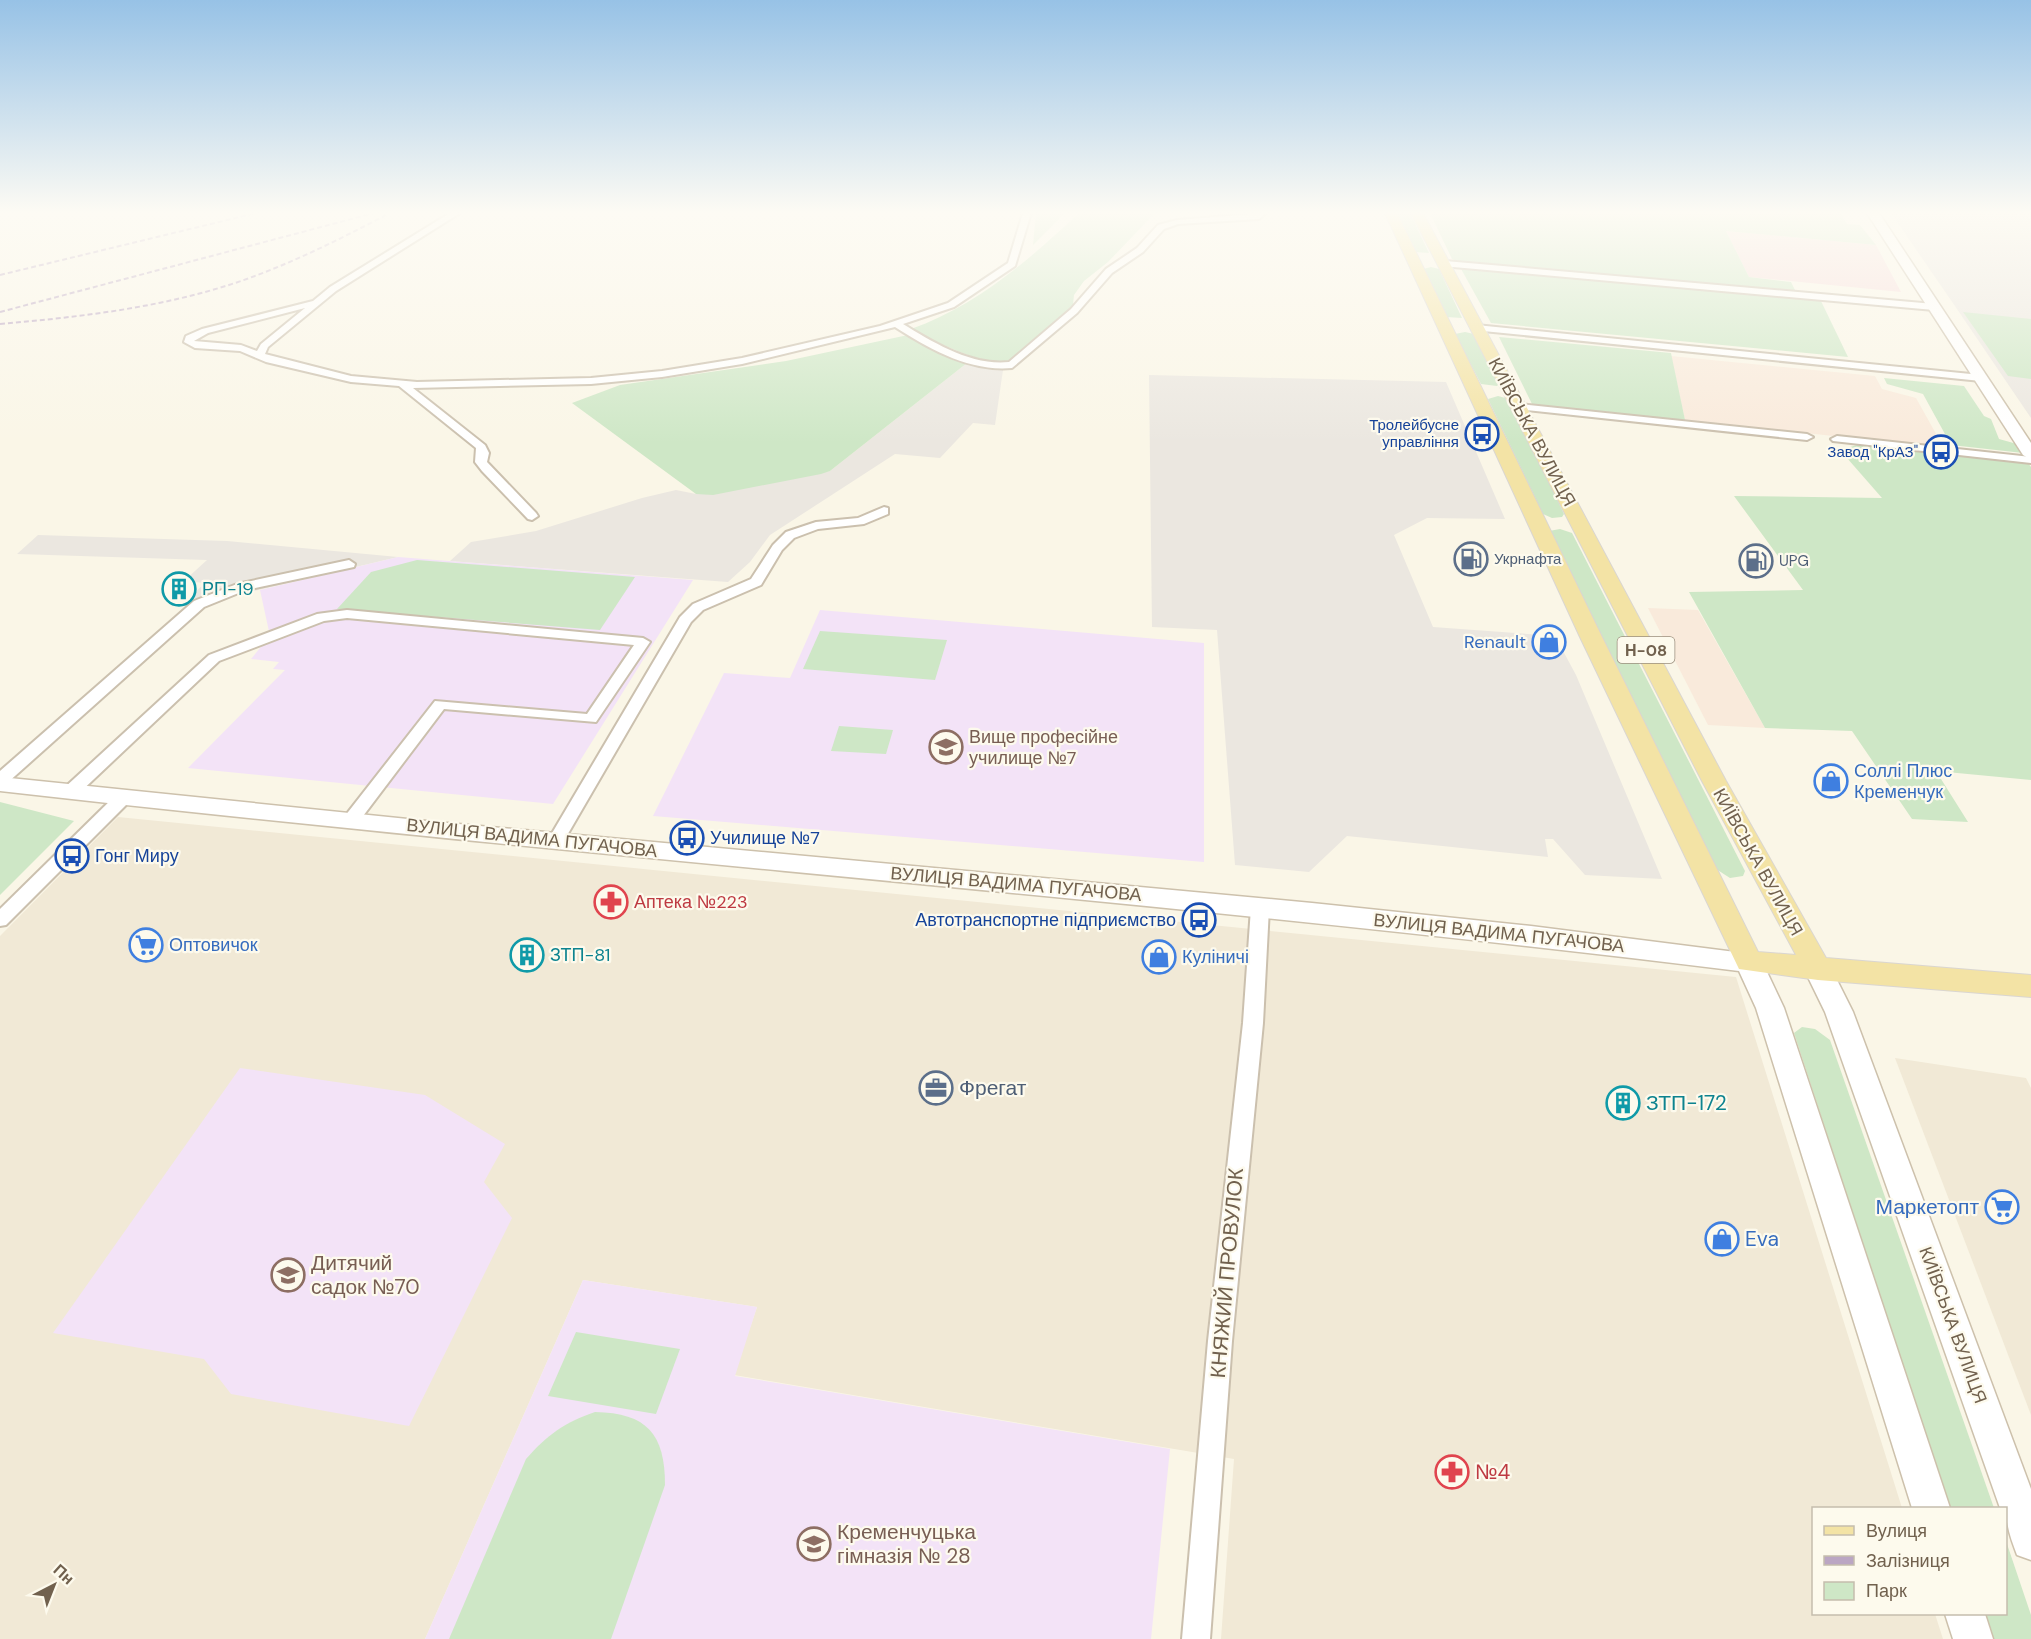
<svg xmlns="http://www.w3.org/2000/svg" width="2031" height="1639" viewBox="0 0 2031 1639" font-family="'DM Sans',sans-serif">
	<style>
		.residential { fill: #f1e9d6 }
		.commercial { fill: #f9eadb }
		.industrial { fill: #ebe7e0 }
		.education { fill: #f3e3f7 }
		.medical { fill: #f7dcdb }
		.green { fill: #cee7c6 }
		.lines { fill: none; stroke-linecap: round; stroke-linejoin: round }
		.street-casing { stroke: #cbc0ae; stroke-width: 4 }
		.secondary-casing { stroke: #cdc1ac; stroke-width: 3 }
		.primary-casing { stroke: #dad6d1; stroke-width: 2 }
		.street { fill: #fff; fill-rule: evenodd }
		.secondary { fill: #fff; fill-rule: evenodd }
		.primary { fill: #f3e3a5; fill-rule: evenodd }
		.rail { stroke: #bba6c3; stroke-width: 2; stroke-dasharray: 5 3; stroke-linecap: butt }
		.labels { text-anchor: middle; stroke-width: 4.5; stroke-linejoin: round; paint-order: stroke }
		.far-transit-label { font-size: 15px; fill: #164399; stroke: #fdfaed; text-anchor: end }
		.far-service-label { font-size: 15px; fill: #4e5e75; stroke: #fdfaed; text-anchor: start }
		.shield { fill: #fdfaed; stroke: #9b8f7e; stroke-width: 1.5 }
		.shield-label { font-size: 16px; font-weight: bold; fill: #71614e }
		.street-label { font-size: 18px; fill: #71614e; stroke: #fdfaed }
		.culture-label { font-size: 18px; fill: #0d838f; stroke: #fdfaed; text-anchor: start }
		.shop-label { font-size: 18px; fill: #366cbe; stroke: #fdfaed; text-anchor: start }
		.education-label { font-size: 18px; fill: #785e54; stroke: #fdfaed; text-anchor: start }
		.transit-label { font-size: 18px; fill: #164399; stroke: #fdfaed; text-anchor: start }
		.health-label { font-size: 18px; fill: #be3a42; stroke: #fdfaed; text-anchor: start }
		.near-service-label { font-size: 21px; fill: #4e5e75; stroke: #fdfaed; text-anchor: start }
		.near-culture-label { font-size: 21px; fill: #0d838f; stroke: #fdfaed; text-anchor: start }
		.near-shop-label { font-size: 21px; fill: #366cbe; stroke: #fdfaed; text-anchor: end }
		.near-education-label { font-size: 21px; fill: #785e54; stroke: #fdfaed; text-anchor: start }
		.near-street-label { font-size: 21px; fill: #71614e; stroke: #fdfaed }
		.near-health-label { font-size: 21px; fill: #be3a42; stroke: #fdfaed; text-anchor: start }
	</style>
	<rect width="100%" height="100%" fill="#faf6e7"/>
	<g class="residential">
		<polygon points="118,817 1736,977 1902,1508 1814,1508 1814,1614 1935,1614 1943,1639 1221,1639 1234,1459 734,1375 757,1307 583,1280 425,1639 0,1639 0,936"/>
		<polygon points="1895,1058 2026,1078 2031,1088 2031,1415"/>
	</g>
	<g class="commercial">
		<polygon points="1671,356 1875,376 1882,389 1916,398 1944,448 1685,420"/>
		<polygon points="1648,608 1698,610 1765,728 1708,725"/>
	</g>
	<g class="industrial">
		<polygon points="1891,213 2031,213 2031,418 1957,309"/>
		<polygon points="972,362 1003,370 995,425 973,423 940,458 895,454 770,535 750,562 728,582 450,561 471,542 536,531 642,498 676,490 696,494 830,471 967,363"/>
		<polygon points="1149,375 1446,382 1505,519 1427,518 1394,535 1433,627 1555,636 1576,675 1662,879 1585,875 1553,839 1545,839 1548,857 1347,836 1309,872 1235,865 1217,630 1152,627"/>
		<polygon points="38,535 227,541 398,557 220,599 189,598 205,583 184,581 207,560 17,554"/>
	</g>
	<g class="education">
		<polygon points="398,557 693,580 553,804 188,768 285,670 273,669 279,662 251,659 270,636 260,590"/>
		<polygon points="820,610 1204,643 1204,862 653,816 724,673 790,678"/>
		<polygon points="240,1068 425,1095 505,1144 484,1182 512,1218 409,1426 231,1394 204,1359 53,1333"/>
		<polygon points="583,1280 757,1307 735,1376 1170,1449 1151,1639 425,1639"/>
	</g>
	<polygon class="medical" points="1726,231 1876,245 1901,292 1749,277"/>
	<g class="green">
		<polygon points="1036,213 1065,213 1033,245"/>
		<path d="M 1079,213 L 1155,213 L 1108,262 L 1084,281 L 1074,295 L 1073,305 L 1046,332 L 1007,364 C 971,360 943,345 911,329 C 976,306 1029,260 1079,213 Z"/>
		<polygon points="1396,213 1410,213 1429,253 1415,252"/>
		<polygon points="1430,213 1840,213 1847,224 1860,225 1876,245 1726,231 1749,277 1791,282 1796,292 1460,262 1452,259"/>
		<polygon points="1431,267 1439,269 1462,318 1446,317 1423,269"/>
		<polygon points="1460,267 1820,299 1848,357 1491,323"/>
		<polygon points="1963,312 2031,319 2031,379 2008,376"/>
		<polygon points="1465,332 1474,334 1499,384 1497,386 1481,384 1455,334"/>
		<polygon points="908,335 967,363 830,471 821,474 713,495 696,494 572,403 620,385 786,361"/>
		<polygon points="1499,337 1671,353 1685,420 1533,406"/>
		<polygon points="1884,378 1964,386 1984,416 1991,419 1999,439 2017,444 2023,453 1951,445 1923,394 1887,384"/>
		<polygon points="1498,396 1509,399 1564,514 1562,517 1552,518 1543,514 1488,399"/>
		<polygon points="1857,445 2028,463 2031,467 2031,780 1936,771 1968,822 1912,819 1852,731 1765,728 1689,592 1803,590 1734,496 1882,498 1840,450"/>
		<polygon points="1560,529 1572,533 1745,871 1743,876 1730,878 1716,869 1549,531"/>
		<polygon points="417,560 635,577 600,630 337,609 371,572"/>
		<polygon points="820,631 947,640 935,680 803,669"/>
		<polygon points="839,726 893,730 886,754 831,751"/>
		<polygon points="0,802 74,821 0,895"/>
		<polygon points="1802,1027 1815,1029 1830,1040 1994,1508 1949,1508 1794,1033"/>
		<polygon points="576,1332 680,1349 656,1414 548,1396"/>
		<path d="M 595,1412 C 647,1413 665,1434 665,1485 L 611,1639 L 449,1639 L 526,1459 C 547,1435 565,1422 595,1412 Z"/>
		<polygon points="2006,1541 2031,1615 2031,1639 1991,1639 1983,1614 2006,1614"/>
	</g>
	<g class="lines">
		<g class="street-casing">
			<g id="street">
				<path d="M 450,213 L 460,213 L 336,291 L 268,347 L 265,354 L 351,376 L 417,382 L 591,378 L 662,371 L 742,358 L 880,326 L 948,303 L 1008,263 L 1023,213 L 1031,213 L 1015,266 L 954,307 L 903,324 C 934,343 972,366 1009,362 L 1071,309 L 1106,269 L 1137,248 L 1158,225 L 1177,220 L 1266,213 L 1259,219 L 1178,224 L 1164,229 L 1143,252 L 1112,273 L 1077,313 L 1012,368 C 970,372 929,349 895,327 L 742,364 L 662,377 L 591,384 L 413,388 L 485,445 L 489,453 L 487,462 L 536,513 L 538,516 L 532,520 L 528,519 L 482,471 L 475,462 L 476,448 L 399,386 L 351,382 L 266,362 L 240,351 L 195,348 L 184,342 L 186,336 L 202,329 L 313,301 L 330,287 ZM 305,308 L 261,344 L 257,351 L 241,345 L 194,341 L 208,333 Z"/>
				<polygon points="1445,261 1934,304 1939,307 1934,310 1442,266 1441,264"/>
				<polygon points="1476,325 1981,375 1986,378 1981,381 1473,330 1473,326"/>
				<polygon points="1520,404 1807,434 1813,437 1807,440 1516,409 1515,407"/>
				<polygon points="1837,436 2031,457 2031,463 1833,441 1831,439"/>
				<polygon points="884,507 888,508 888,514 864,524 818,529 794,538 782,550 761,585 703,610 691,622 562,844 550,844 548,840 680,617 693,604 751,579 773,545 786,532 816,522 858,518"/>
				<polygon points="349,560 355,564 354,567 246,590 204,607 6,784 0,785 0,771 194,601 237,584"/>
				<polygon points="347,610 643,638 650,642 596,722 444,709 357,824 345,824 343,820 345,816 435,701 587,714 634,645 347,618 324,621 219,661 75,797 63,797 61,793 63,789 209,655 317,614"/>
				<polygon points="123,793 129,794 131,798 129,802 6,925 0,926 0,909 117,794"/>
				<polygon points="1260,902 1266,904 1269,908 1263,1023 1232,1341 1210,1639 1182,1639 1208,1341 1243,1023 1251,908 1254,904"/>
			</g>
		</g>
		<g class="secondary-casing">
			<g id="secondary">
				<polygon points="1867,213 1879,213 2031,443 2031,460 2023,455"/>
				<path d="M 0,777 L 437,822 L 1312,903 L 1531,926 L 1759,955 L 1784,1008 L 1950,1508 L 1912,1508 L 1756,1008 L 1739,971 C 1161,900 579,857 0,791 Z"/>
				<path d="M 1818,959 L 1828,962 L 1853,1012 L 2031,1489 L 2031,1560 L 2017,1555 C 2011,1539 2006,1526 2006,1508 L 2000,1508 L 1825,1012 L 1804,969 L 1808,962 Z"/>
				<polygon points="1945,1614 1985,1614 1993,1639 1953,1639"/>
			</g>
		</g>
		<g class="primary-casing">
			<polygon id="primary" points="1385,213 1397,213 1602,637 1758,952 1796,955 1702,781 1411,213 1423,213 1726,781 1826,958 2031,975 2031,997 1818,980 1739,969 1580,637"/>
		</g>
		<use href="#street" class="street"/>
		<use href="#secondary" class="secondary"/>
		<use href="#primary" class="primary"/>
		<g class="rail">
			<polyline points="0,275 256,213"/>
			<polyline points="0,312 374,213"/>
			<path d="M 0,324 C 79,317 159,308 235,283 C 289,265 340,239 390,213"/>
		</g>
	</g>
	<linearGradient id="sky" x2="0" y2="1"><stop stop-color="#97c2e6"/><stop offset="0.48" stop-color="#fdfbf4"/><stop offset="1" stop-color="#fdfbf4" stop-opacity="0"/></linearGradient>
	<rect width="2031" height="443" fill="url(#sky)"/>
	<defs>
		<g id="bus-ring" transform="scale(1.725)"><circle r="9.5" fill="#fdfaed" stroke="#1a4fb4" stroke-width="1.5"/><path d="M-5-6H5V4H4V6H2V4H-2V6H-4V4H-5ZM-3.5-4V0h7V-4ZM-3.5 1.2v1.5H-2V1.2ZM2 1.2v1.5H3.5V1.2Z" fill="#1a4fb4"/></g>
		<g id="fuel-ring" transform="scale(1.725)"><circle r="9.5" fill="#fdfaed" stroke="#5c6f8a" stroke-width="1.5"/><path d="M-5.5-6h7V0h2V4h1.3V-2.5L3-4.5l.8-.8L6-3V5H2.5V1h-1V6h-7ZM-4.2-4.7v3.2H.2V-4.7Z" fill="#5c6f8a"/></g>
		<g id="building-ring" transform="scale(1.725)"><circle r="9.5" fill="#fdfaed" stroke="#0f9aa8" stroke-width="1.5"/><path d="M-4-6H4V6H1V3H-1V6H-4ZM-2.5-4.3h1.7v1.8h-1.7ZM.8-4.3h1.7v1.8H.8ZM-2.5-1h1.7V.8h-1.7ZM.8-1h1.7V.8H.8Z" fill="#0f9aa8"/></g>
		<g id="shop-ring" transform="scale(1.725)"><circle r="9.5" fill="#fdfaed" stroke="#3f7fe0" stroke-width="1.5"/><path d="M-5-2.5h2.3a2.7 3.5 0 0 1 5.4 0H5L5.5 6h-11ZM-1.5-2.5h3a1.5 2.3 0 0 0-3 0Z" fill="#3f7fe0"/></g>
		<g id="university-ring" transform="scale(1.725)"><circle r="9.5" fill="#fdfaed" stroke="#8d6e63" stroke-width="1.5"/><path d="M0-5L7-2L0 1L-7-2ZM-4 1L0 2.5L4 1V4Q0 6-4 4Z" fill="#8d6e63"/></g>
		<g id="pharmacy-ring" transform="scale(1.725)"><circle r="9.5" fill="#fdfaed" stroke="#e0444e" stroke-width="1.5"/><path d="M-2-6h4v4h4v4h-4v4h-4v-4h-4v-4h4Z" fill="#e0444e"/></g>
		<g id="supermarket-ring" transform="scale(1.725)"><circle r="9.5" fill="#fdfaed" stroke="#3f7fe0" stroke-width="1.5"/><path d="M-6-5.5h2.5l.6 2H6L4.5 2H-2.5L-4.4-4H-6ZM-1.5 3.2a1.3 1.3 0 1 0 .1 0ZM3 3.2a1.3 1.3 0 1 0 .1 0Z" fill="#3f7fe0"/></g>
		<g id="office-ring" transform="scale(1.725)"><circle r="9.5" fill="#fdfaed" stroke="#5c6f8a" stroke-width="1.5"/><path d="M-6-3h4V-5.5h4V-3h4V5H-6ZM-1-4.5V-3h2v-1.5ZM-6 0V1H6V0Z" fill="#5c6f8a"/></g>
		<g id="school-ring" transform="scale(1.725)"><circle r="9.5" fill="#fdfaed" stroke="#8d6e63" stroke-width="1.5"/><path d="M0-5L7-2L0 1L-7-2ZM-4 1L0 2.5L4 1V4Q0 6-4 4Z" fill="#8d6e63"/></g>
	</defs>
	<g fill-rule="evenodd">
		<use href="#bus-ring" x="1482" y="434"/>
		<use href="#bus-ring" x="1941" y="452"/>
		<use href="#fuel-ring" x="1471" y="559"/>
		<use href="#fuel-ring" x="1756" y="561"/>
		<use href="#building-ring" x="179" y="589"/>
		<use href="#shop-ring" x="1549" y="642"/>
		<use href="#university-ring" x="946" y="747"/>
		<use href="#shop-ring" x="1831" y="781"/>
		<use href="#bus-ring" x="687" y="838"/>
		<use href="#bus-ring" x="72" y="856"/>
		<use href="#pharmacy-ring" x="611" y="902"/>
		<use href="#bus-ring" x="1199" y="920"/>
		<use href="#supermarket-ring" x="146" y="945"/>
		<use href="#building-ring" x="527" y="955"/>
		<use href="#shop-ring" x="1159" y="957"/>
		<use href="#office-ring" x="936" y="1088"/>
		<use href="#building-ring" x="1623" y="1103"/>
		<use href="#supermarket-ring" x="2002" y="1207"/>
		<use href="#shop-ring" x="1722" y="1239"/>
		<use href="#school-ring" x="288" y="1275"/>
		<use href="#pharmacy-ring" x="1452" y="1472"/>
		<use href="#school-ring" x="814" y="1544"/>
	</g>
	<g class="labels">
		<g class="far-transit-label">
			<text x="1459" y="430">Тролейбусне<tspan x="1459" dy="17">управління</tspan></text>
			<text x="1918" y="457">Завод "КрАЗ"</text>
		</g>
		<g class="far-service-label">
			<text x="1494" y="564">Укрнафта</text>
			<text x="1779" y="566">UPG</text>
		</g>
		<rect class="shield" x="1617.5" y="637" width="57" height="26" rx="4.5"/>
		<g class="shield-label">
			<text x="1646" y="656">Н-08</text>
		</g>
		<g class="street-label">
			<text transform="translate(1532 432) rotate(62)" y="6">КИЇВСЬКА ВУЛИЦЯ</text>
			<text transform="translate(532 838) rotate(6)" y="6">ВУЛИЦЯ ВАДИМА ПУГАЧОВА</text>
			<text transform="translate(1758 862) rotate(61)" y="6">КИЇВСЬКА ВУЛИЦЯ</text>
			<text transform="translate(1016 884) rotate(5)" y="6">ВУЛИЦЯ ВАДИМА ПУГАЧОВА</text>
			<text transform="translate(1499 933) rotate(6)" y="6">ВУЛИЦЯ ВАДИМА ПУГАЧОВА</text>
			<text transform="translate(1953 1325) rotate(70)" y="6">КИЇВСЬКА ВУЛИЦЯ</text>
		</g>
		<g class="culture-label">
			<text x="202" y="595">РП-19</text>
			<text x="550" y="961">ЗТП-81</text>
		</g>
		<g class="shop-label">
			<text x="1526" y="648" text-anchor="end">Renault</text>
			<text x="1854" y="777">Соллі Плюс<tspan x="1854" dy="21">Кременчук</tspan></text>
			<text x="169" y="951">Оптовичок</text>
			<text x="1182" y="963">Куліничі</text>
		</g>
		<g class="education-label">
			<text x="969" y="743">Вище професійне<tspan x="969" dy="21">училище №7</tspan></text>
		</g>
		<g class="transit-label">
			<text x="710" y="844">Училище №7</text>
			<text x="95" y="862">Гонг Миру</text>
			<text x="1176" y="926" text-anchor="end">Автотранспортне підприємство</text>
		</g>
		<g class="health-label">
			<text x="634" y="908">Аптека №223</text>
		</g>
		<g class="near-service-label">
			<text x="959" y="1095">Фрегат</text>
		</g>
		<g class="near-culture-label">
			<text x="1646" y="1110">ЗТП-172</text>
		</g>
		<g class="near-shop-label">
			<text x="1979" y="1214">Маркетопт</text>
			<text x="1745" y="1246" text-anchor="start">Eva</text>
		</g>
		<g class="near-education-label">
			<text x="311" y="1270">Дитячий<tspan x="311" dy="24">садок №70</tspan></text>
			<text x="837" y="1539">Кременчуцька<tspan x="837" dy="24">гімназія № 28</tspan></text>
		</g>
		<g class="near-street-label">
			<text transform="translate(1227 1273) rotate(-85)" y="7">КНЯЖИЙ ПРОВУЛОК</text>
		</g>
		<g class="near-health-label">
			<text x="1475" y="1479">№4</text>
		</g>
	</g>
	<rect x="1812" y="1507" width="195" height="108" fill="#fdfaed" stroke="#c5bdad" stroke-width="1.5"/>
	<rect x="1824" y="1526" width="30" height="9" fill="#f3e3a5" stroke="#c5bdad" stroke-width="1.5"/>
	<text x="1866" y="1537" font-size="18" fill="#71614e">Вулиця</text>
	<rect x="1824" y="1556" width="30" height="9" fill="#bba6c3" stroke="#c5bdad" stroke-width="1.5"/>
	<text x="1866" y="1567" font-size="18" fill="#71614e">Залізниця</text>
	<rect x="1824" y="1582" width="30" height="18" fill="#cee7c6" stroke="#c5bdad" stroke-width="1.5"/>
	<text x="1866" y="1597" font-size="18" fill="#71614e">Парк</text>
	<g transform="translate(54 1585) rotate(42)" stroke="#fdfaed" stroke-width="4.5" paint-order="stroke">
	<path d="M0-4.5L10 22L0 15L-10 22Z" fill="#71614e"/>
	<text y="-9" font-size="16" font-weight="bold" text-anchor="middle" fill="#71614e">Пн</text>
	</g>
</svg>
